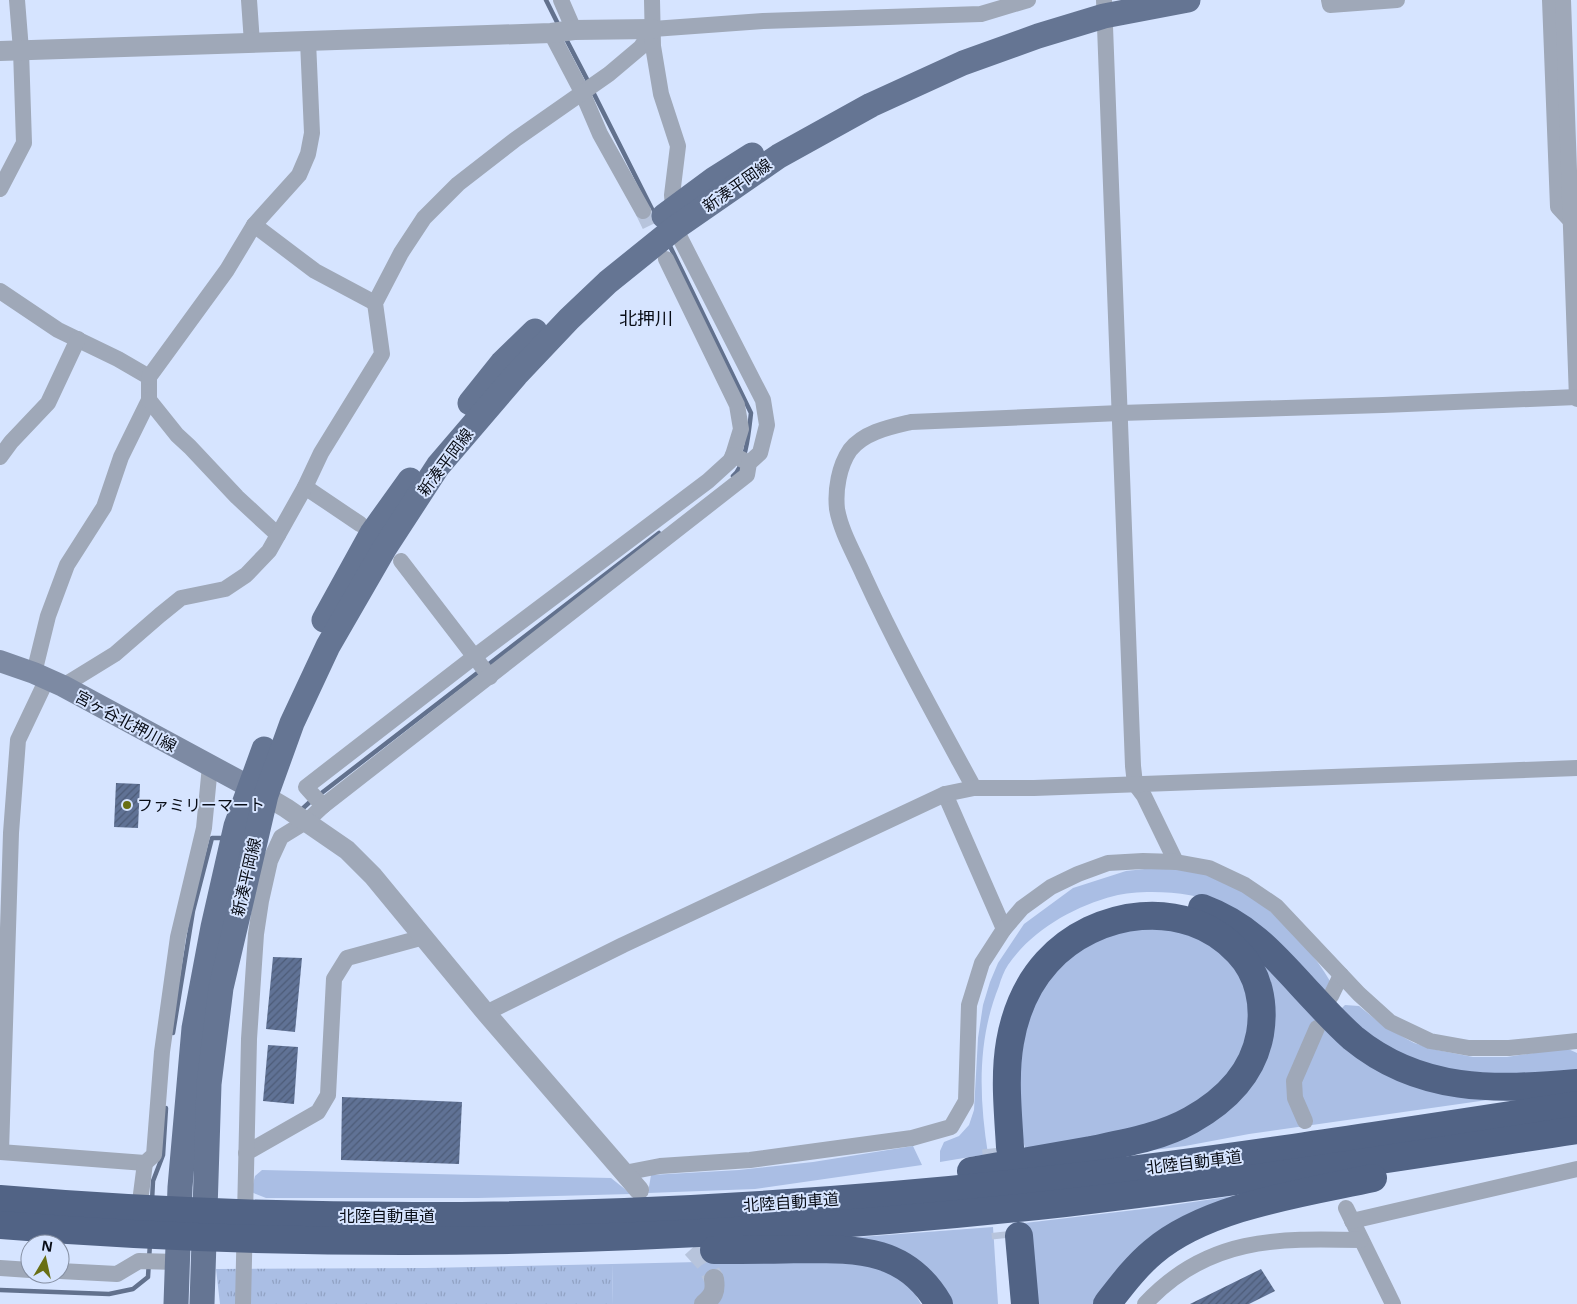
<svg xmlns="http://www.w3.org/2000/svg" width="1577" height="1304" viewBox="0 0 1577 1304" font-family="'Noto Sans','Noto Sans JP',sans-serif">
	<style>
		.green { fill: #aabee4 }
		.park { fill: url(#park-tufts) }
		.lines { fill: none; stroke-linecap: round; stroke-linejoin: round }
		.stream { stroke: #62718d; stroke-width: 4.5 }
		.building { fill: url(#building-hatch) }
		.minor-tunnel { stroke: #b7c4dc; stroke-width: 16; stroke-dasharray: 16 8; stroke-linecap: butt }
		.tertiary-tunnel { stroke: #b7c4dc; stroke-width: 20; stroke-dasharray: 20 10; stroke-linecap: butt }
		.motorway-tunnel { stroke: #b7c4dc; stroke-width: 28; stroke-dasharray: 28 14; stroke-linecap: butt }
		.minor { stroke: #9fa8b8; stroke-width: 16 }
		.tertiary { stroke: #9fa8b8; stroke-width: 20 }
		.secondary { stroke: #7d8aa3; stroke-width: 22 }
		.primary { stroke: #657593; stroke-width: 25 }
		.motorway { stroke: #516385; stroke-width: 28 }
		.poi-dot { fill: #696f14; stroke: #d6e4ff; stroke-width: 2 }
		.labels { text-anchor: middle; stroke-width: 4; stroke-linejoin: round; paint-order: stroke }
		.street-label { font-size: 16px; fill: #080c15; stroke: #d6e4ff }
		.poi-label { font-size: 16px; fill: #080c15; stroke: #d6e4ff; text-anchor: start }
		.neighbourhood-label { font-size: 18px; fill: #080c15; stroke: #d6e4ff }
	</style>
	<defs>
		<pattern id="park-tufts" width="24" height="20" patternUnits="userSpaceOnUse" patternTransform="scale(1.25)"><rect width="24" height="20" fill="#aabee4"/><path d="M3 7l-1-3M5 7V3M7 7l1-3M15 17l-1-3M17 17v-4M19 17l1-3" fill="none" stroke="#91a2c3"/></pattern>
		<pattern id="building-hatch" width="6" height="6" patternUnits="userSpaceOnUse" patternTransform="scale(1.25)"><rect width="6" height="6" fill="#607295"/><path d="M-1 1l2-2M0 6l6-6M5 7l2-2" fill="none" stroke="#4d5c78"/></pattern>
	</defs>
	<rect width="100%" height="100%" fill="#d6e4ff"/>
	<g class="green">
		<path d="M 1154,868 C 1175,870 1196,869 1215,877 C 1258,893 1307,941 1330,981 L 1326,993 C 1301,972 1276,950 1251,929 C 1242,921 1232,910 1222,905 C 1195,891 1142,889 1114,896 C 1074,906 1031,931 1008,965 C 1004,971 1001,979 999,986 C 977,1040 979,1098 988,1154 L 940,1162 L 940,1151 L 944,1142 L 959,1136 L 969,1125 L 974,1110 L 978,1038 L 983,1005 L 990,982 L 998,963 L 1024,924 L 1073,888 L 1126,871 Z"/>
		<path d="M 1166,927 C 1189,936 1216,942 1233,962 C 1259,993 1253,1036 1232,1068 C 1229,1073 1226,1080 1222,1084 C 1209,1096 1189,1107 1173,1114 C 1126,1136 1076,1141 1025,1148 L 1019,1124 L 1017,1094 L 1023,1025 L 1049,976 L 1071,955 L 1095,939 L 1131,929 Z"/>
		<polygon points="1262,958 1347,1045 1537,1093 1249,1134 1185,1146 1115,1155 1243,1087"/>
		<polygon points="1345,1005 1359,1006 1385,1027 1414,1043 1437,1050 1473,1057 1507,1057 1566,1048 1577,1053 1577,1072 1540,1076 1454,1074 1391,1051 1358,1028 1341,1009"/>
		<polygon points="913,1146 922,1165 755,1189 648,1193 651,1175 739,1170 813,1162"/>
		<polygon points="262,1170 611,1178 631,1194 478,1198 266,1198 251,1192 255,1176"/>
		<polygon points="1253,1193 1096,1304 1036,1304 1025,1223 1160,1207"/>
		<polygon points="993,1227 998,1304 949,1304 834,1239"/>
		<polygon points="791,1260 869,1265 892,1274 912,1289 921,1304 613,1304 612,1264"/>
	</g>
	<polygon class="park" points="612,1264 613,1304 220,1304 216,1269 425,1268"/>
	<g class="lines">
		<g class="stream">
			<polyline points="546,0 560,28"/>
			<polyline points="565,37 589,83"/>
			<polyline points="592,90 655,215"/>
			<path d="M 668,242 L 751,413 C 749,430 746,466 733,476"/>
			<polyline points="319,795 659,533"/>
			<polyline points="300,811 312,800"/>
			<polyline points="173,1033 193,911 212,838 225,838"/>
			<polyline points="152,1201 153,1181 163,1155 166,1108"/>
			<polyline points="0,1290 109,1294 133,1289 148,1277 150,1243"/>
		</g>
	</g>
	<g class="building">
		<polygon points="116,783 140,784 138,828 114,827"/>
		<polygon points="273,957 302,958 295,1032 266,1029"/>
		<polygon points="268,1045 298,1047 294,1104 263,1101"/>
		<polygon points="342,1097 462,1102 459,1164 341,1160"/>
		<polygon points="1261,1269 1275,1291 1249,1304 1190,1304"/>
	</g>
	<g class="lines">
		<polyline class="minor-tunnel" points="643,211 662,250"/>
		<polyline class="tertiary-tunnel" points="672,1226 705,1262 714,1279"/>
		<polyline class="motorway-tunnel" points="996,1148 1006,1238"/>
		<g class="minor">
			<polyline points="249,0 252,43"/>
			<polyline points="561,0 574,30"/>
			<polyline points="1104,0 1133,766 1135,784 1144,796 1176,862"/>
			<polyline points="1329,0 1330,5 1397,0"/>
			<polyline points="1550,0 1558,207 1571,221 1574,218"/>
			<polyline points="1563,0 1577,399"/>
			<polyline points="653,29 763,21 981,14 1028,0"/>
			<polyline points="551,33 582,92 600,134 643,211"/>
			<polyline points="0,189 24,143 21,50 17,0"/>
			<polyline points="254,225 315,271 375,303"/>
			<polyline points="666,259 737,405 741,429 733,455"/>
			<polyline points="0,291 58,330 118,359 149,377 149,400 121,457 104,507 67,565 48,616 34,673"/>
			<polyline points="149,377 227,270 254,225 299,175 308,154 312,133 308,41"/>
			<polyline points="149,400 177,435 190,447 237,497 278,535"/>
			<polyline points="0,457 11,442 48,403 78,339"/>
			<polyline points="305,487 360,524"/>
			<polyline points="401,561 490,677"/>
			<polyline points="63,686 115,654 160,615 181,598 225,589 246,575 269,551 305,487 321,453 382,354 375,303 401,253 424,218 458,184 516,139 609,74 641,47 653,29"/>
			<path d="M 974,788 C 936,718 897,648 864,576 C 855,555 841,532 837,509 C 835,490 839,466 850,450 C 864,432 890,427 911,422 L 1120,413 L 1383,405 L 1577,397"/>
			<polyline points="945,794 1004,929"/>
			<polyline points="323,806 306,787 474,657 708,481 730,461 733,455 749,463"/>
			<polyline points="1331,996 1341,975"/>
			<polyline points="486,1013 623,945 945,794 974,788 1034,788 1577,768"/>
			<polyline points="1305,1121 1295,1098 1294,1081 1317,1028"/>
			<polyline points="0,1152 145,1163 154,1155 162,1052 178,937 204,828 210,766"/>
			<polyline points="1,1152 11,833 18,740 47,679"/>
			<polyline points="246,1153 318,1112 328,1095 334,979 347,958 424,937"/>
			<polyline points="624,1173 660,1166 750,1160 912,1138 951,1127 966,1101 969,1005 982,963 1004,929 1022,908 1051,887 1078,874 1108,863 1143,861 1176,862 1209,868 1245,885 1276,906 1359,994 1390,1022 1430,1041 1469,1048 1509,1048 1577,1041"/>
			<polyline points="1346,1208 1393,1304"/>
			<polyline points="140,1215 141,1194 145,1163"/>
			<polyline points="1352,1221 1577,1169"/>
			<polyline points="0,1268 30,1270"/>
			<polyline points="60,1271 117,1274 139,1261 177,1262"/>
			<polyline points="243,1304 249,1039 256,934 261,901 270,861 281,837 307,821 323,806 747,475 749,463 760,453 767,425 763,400 675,228 672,195 678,146 661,94 653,46 652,0"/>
			<path d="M 1145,1304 C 1207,1237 1277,1238 1361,1240"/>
		</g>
		<g class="tertiary">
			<polyline points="0,51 551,33 574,30 653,29"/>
			<polyline points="254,789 286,808 347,850 373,876 486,1013 639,1190"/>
			<path d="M 704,1304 C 713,1296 716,1292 714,1279"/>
		</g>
		<polyline class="secondary" points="0,661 34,673 63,686 250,787"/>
		<g class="primary">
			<polyline points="664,216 714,179 752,155"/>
			<polyline points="470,403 502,363 535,331"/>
			<polyline points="324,620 372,533 410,480"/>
			<polyline points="176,1304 180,1187 194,1028 213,927 236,826 264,749"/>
			<polyline points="202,1304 209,1084 221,988 266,795 292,723 328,646 384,549 438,466 516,375 569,319 608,282 675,228 779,156 871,105 963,63 1038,36 1104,16 1188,0"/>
		</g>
		<g class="motorway">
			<path d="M 1202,908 C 1248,925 1273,954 1305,989 C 1321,1006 1336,1023 1353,1038 C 1420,1093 1495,1090 1577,1083"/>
			<path d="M 971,1171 C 1011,1164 1051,1157 1091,1150 C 1125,1143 1161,1137 1191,1120 C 1225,1101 1253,1073 1260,1034 C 1265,1004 1259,974 1238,952 C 1186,896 1095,909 1047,962 C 1027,984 1015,1013 1010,1042 C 1004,1076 1008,1112 1010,1147"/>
			<path d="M 0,1199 C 355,1229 712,1218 1065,1178 C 1236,1158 1407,1131 1577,1105"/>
			<path d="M 0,1225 C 354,1254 712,1242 1065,1203 C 1236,1183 1406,1156 1577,1130"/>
			<polyline points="1019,1236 1025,1304"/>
			<path d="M 714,1250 C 743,1250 773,1250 802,1249 C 860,1249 907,1249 939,1304"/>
			<path d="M 1107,1304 C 1121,1286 1135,1267 1153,1252 C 1207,1206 1304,1193 1373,1178"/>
		</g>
	</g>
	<circle class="poi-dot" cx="127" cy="805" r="5"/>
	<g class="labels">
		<g class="street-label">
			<text transform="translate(737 185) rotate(-35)" y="6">新湊平岡線</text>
			<text transform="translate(445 462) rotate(-53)" y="6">新湊平岡線</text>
			<text transform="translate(126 721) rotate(28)" y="6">宮ヶ谷北押川線</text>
			<text transform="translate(246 877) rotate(-77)" y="6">新湊平岡線</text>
			<text transform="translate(1194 1162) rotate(-7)" y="6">北陸自動車道</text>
			<text transform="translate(791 1202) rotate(-4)" y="6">北陸自動車道</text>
			<text x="387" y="1222">北陸自動車道</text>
		</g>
		<g class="poi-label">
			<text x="137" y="811">ファミリーマート</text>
		</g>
		<g class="neighbourhood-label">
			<text x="646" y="325">北押川</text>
		</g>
	</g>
	<g transform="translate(45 1259) rotate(9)"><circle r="24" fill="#d6e4ff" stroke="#848ea1"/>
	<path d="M0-4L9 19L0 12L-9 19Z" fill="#696f14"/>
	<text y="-8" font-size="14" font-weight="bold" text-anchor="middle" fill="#080c15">N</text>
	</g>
</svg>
